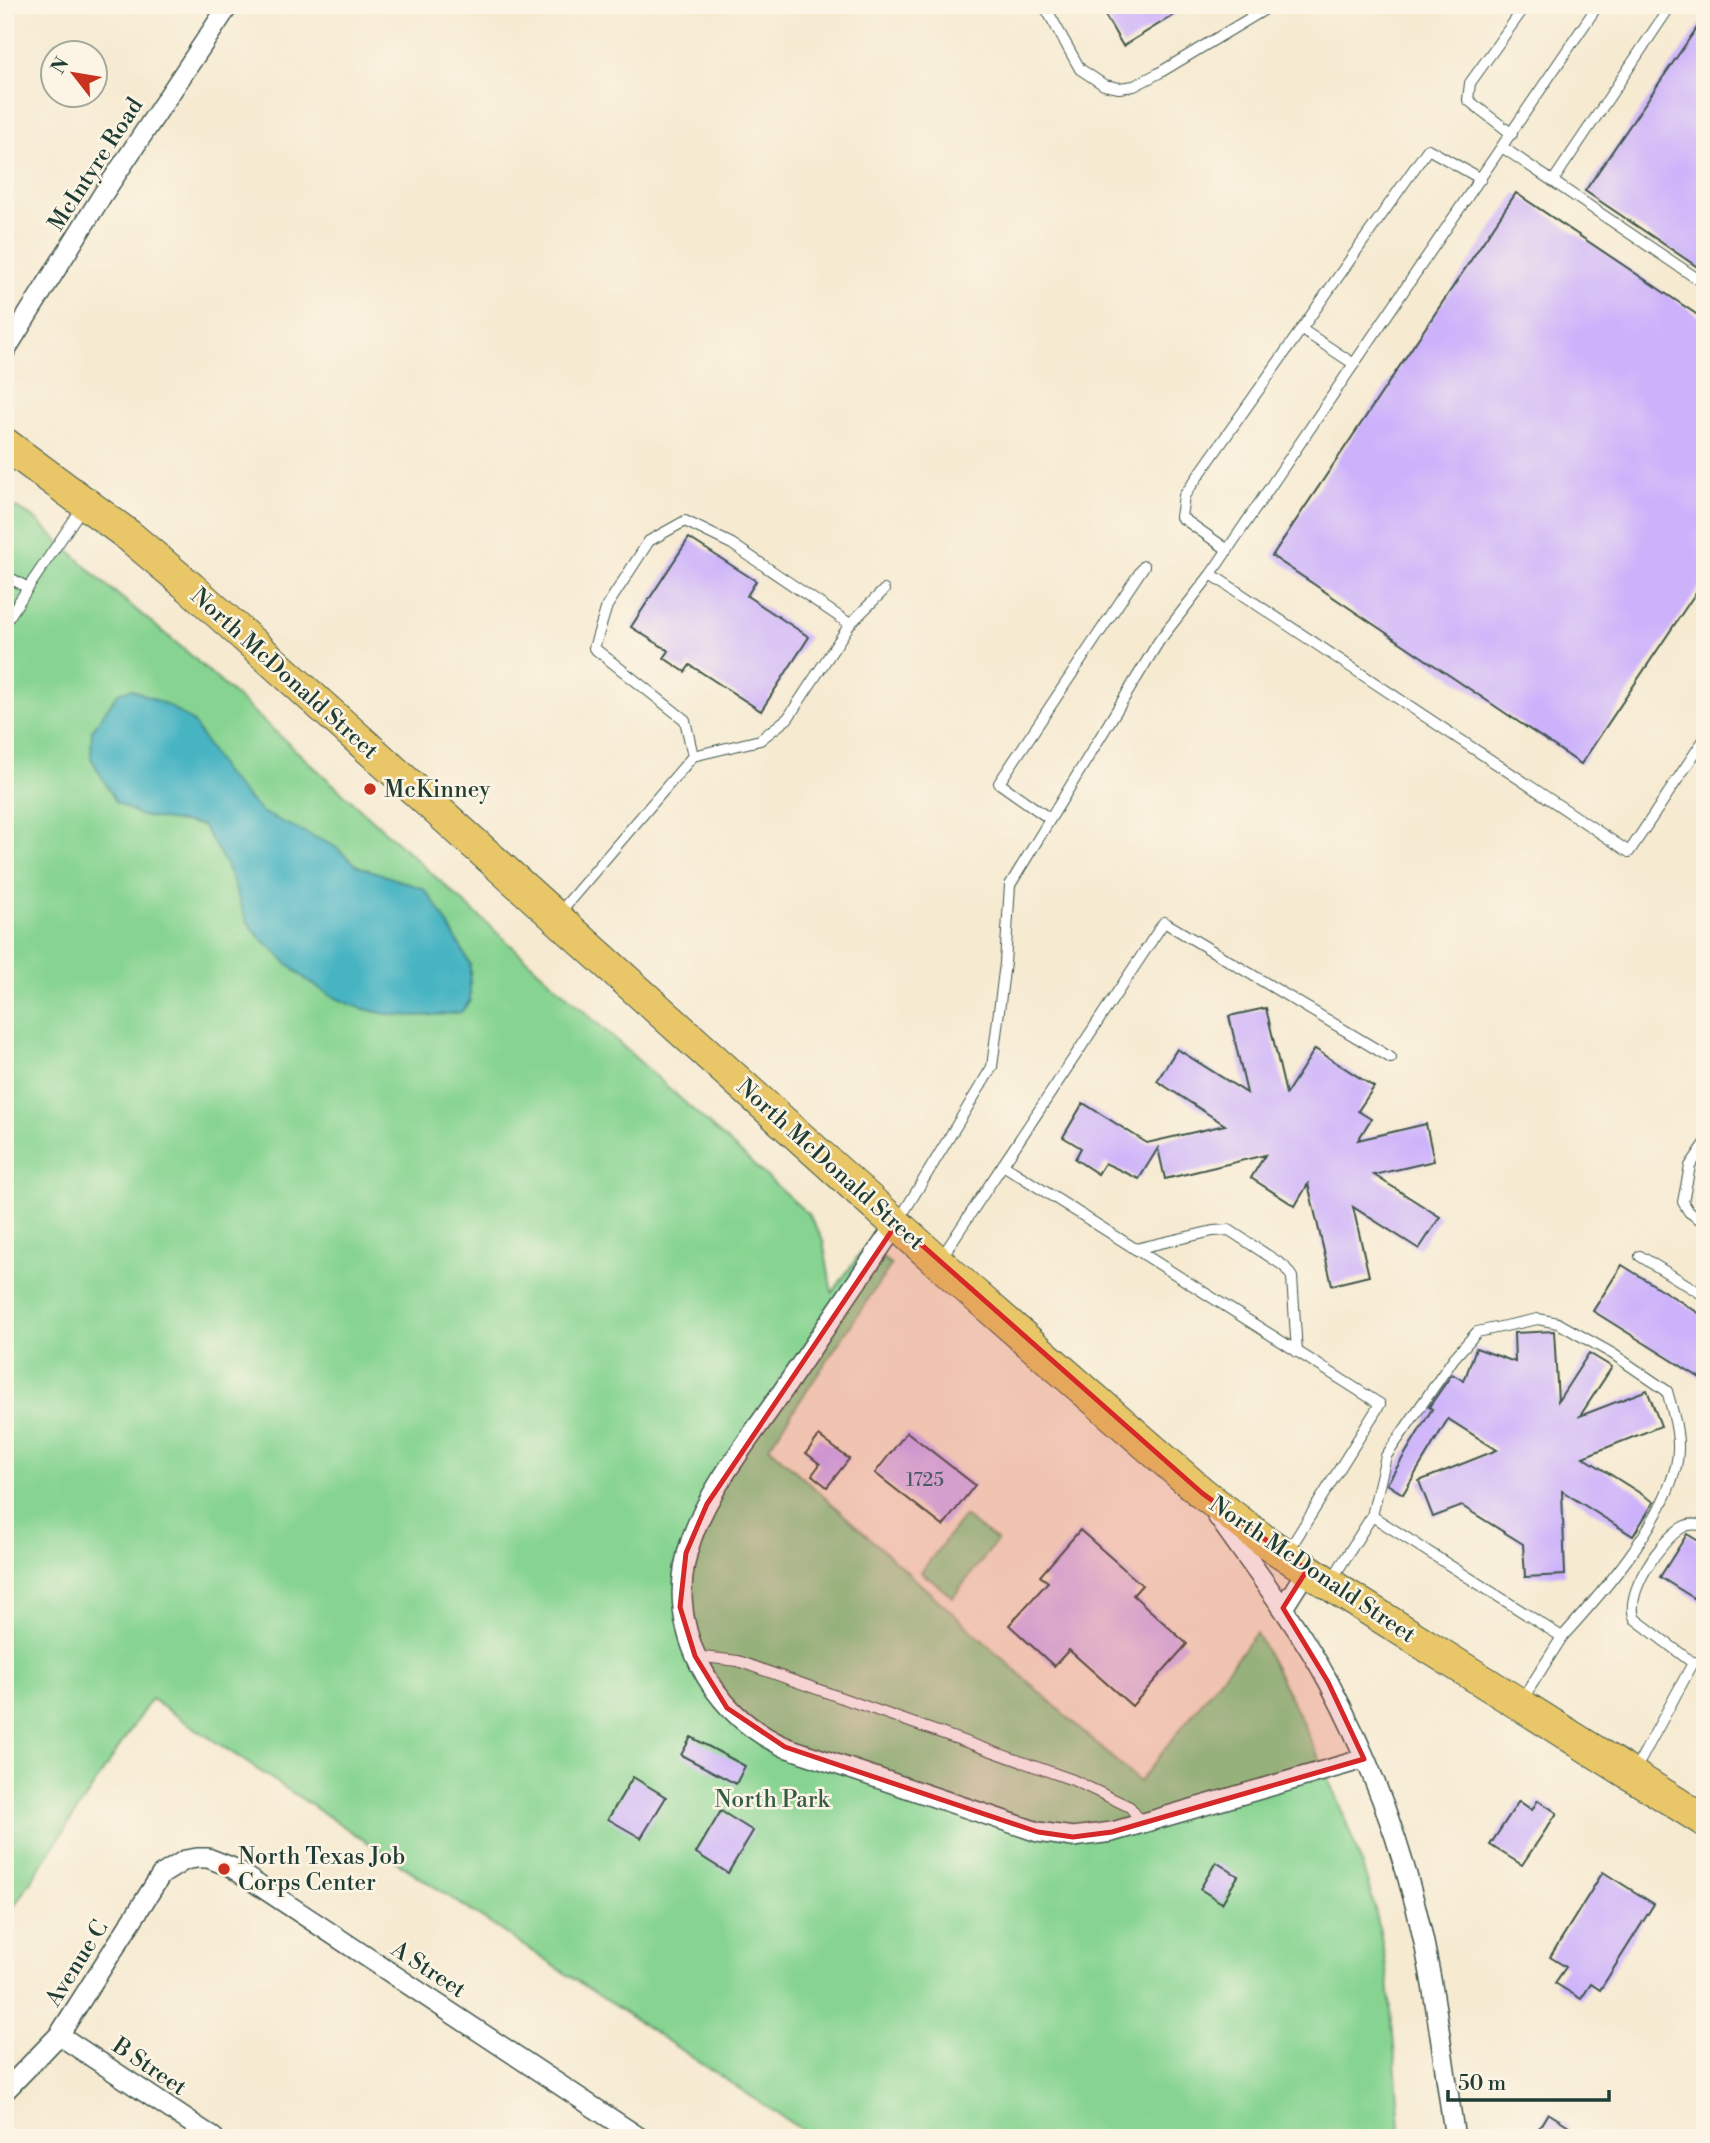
<svg xmlns="http://www.w3.org/2000/svg" width="1710" height="2143" viewBox="0 0 1710 2143" font-family="'Libre Bodoni',serif">
	<style>
		.green { fill: #87d492; stroke: #538863; stroke-width: 2 }
		.water { fill: #46b4c2; stroke: #32787b; stroke-width: 2 }
		.building { fill: #ccb1fb }
		.lines { fill: none; stroke-linecap: round; stroke-linejoin: round }
		.service-casing { stroke: #3f574c; stroke-width: 12 }
		.minor-casing { stroke: #3f574c; stroke-width: 22 }
		.primary-casing { stroke: #3f574c; stroke-width: 34 }
		.service { stroke: #fff; stroke-width: 10 }
		.minor { stroke: #fff; stroke-width: 19 }
		.primary { stroke: #e9c769; stroke-width: 32 }
		.marked { fill: #d62828; fill-opacity: 0.2; stroke: #d62828; stroke-width: 5; stroke-linejoin: round }
		.poi-dot { fill: #c8321e; stroke: #fcf5e5; stroke-width: 2.5 }
		.labels { text-anchor: middle; stroke-width: 5; stroke-linejoin: round; paint-order: stroke }
		.number-label { font-size: 19px; fill: #4a5a66 }
		.street-label { font-size: 23px; fill: #1f3d34; stroke: #fcf5e5 }
		.poi-label { font-size: 23px; fill: #1f3d34; stroke: #fcf5e5; text-anchor: start }
		.park-label { font-size: 23px; fill: #345b47; stroke: #fcf5e5 }
	</style>
	<rect width="100%" height="100%" fill="#fcf5e5"/>
	<filter id="ink" filterUnits="userSpaceOnUse"><feTurbulence type="fractalNoise" baseFrequency=".0143" numOctaves="2"/><feDisplacementMap in="SourceGraphic" scale="14" xChannelSelector="R" yChannelSelector="G"/><feConvolveMatrix kernelMatrix="1 2 1 2 8 2 1 2 1" color-interpolation-filters="sRGB"/></filter>
	<filter id="wash" filterUnits="userSpaceOnUse"><feTurbulence type="fractalNoise" baseFrequency=".00686" numOctaves="4" result="noise"/><feDisplacementMap in="SourceGraphic" scale="28" xChannelSelector="R" yChannelSelector="G"/><feGaussianBlur stdDeviation="1.57" result="paint"/><feColorMatrix in="noise" values="0 0 0 0 0 0 0 0 0 0 0 0 0 0 0 0 0 1.4 0 .05"/><feComposite in="paint" operator="in"/></filter>
	<g filter="url(#wash)">
		<rect width="100%" height="100%" fill="#f6ead1"/>
		<g class="green">
			<path d="M 5,502 L 33,517 L 106,585 L 186,651 L 809,1215 L 823,1240 L 832,1293 L 867,1244 L 891,1265 L 769,1447 L 1139,1782 L 1256,1633 C 1298,1710 1338,1791 1365,1875 C 1393,1958 1393,2051 1401,2138 L 814,2138 L 151,1699 L 5,1920 Z"/>
			<polygon points="964,1516 997,1541 953,1597 921,1572"/>
		</g>
		<path class="water" d="M 131,689 L 169,706 L 193,722 L 225,774 L 261,812 L 334,846 L 358,866 L 424,889 L 441,912 L 470,964 L 470,1001 L 461,1012 C 386,1024 330,1009 277,953 C 268,944 254,934 248,922 C 239,905 235,884 227,867 C 220,853 211,839 202,825 L 141,816 L 116,802 L 91,758 L 92,730 L 118,693 Z"/>
		<g id="blocks">
			<g class="building">
				<polygon points="1099,5 1190,5 1123,46"/>
				<polygon points="1705,16 1705,272 1585,191"/>
				<polygon points="1516,193 1705,320 1705,579 1581,764 1272,556"/>
				<polygon points="689,538 756,581 747,596 809,637 761,711 690,665 685,672 664,658 669,651 631,627"/>
				<polygon points="1266,1008 1286,1094 1315,1049 1374,1087 1358,1111 1371,1119 1358,1140 1426,1124 1434,1161 1374,1175 1440,1217 1419,1249 1353,1207 1369,1276 1332,1285 1308,1184 1295,1206 1251,1178 1265,1155 1165,1179 1158,1148 1139,1179 1105,1163 1098,1174 1075,1159 1081,1148 1063,1137 1083,1103 1147,1143 1225,1125 1157,1081 1177,1049 1247,1093 1229,1016"/>
				<polygon points="1622,1265 1705,1317 1705,1381 1593,1311"/>
				<polygon points="1554,1331 1558,1401 1589,1353 1612,1367 1580,1416 1647,1390 1661,1426 1583,1457 1654,1502 1633,1536 1562,1491 1565,1575 1525,1577 1523,1544 1462,1506 1433,1517 1419,1481 1497,1450 1448,1419 1403,1494 1387,1484 1432,1409 1429,1407 1452,1374 1464,1381 1476,1348 1515,1362 1514,1333"/>
				<polygon points="907,1432 975,1485 943,1526 875,1473"/>
				<polygon points="819,1436 849,1459 827,1487 812,1475 820,1464 806,1453"/>
				<polygon points="1080,1530 1142,1585 1133,1595 1187,1644 1132,1706 1069,1650 1054,1666 1009,1625 1048,1582 1040,1576"/>
				<polygon points="1687,1534 1705,1545 1705,1605 1660,1577"/>
				<polygon points="691,1737 745,1766 736,1784 681,1755"/>
				<polygon points="633,1777 666,1797 641,1838 608,1819"/>
				<polygon points="1538,1800 1557,1813 1522,1865 1490,1845 1519,1801 1532,1810"/>
				<polygon points="721,1811 753,1831 728,1873 696,1853"/>
				<polygon points="1216,1862 1238,1876 1222,1903 1200,1889"/>
				<polygon points="1603,1872 1654,1904 1600,1990 1591,1984 1581,1999 1555,1983 1566,1967 1550,1957"/>
				<polygon points="1548,2113 1569,2126 1562,2138 1533,2138"/>
			</g>
		</g>
	</g>
	<g filter="url(#ink)">
		<use href="#blocks" fill-opacity="0" stroke="#3f574c" stroke-width="2"/>
		<g class="lines">
			<g class="service-casing">
				<g id="service">
					<polyline points="1044,5 1080,69 1104,85 1119,88 1134,86 1159,73 1272,5"/>
					<polyline points="1512,134 1468,100 1470,83 1526,5"/>
					<polyline points="1502,147 1705,284"/>
					<polyline points="1553,181 1671,5"/>
					<polyline points="1301,329 1354,364"/>
					<polyline points="1228,550 1181,517 1184,496 1428,149 1481,179"/>
					<polyline points="1211,574 1629,852 1705,738"/>
					<polyline points="5,575 28,588 5,623"/>
					<polyline points="28,588 82,508"/>
					<polyline points="693,756 685,720 594,648 607,606 649,541 685,521 732,544 850,624"/>
					<polyline points="1050,819 999,783 1144,566"/>
					<polyline points="559,913 693,756 760,740 788,718 850,624 884,590"/>
					<polyline points="1705,1144 1690,1166 1683,1202 1689,1212 1705,1223"/>
					<polyline points="1003,1165 1380,1404 1287,1553"/>
					<polyline points="899,1220 992,1067 1005,963 1010,885 1159,641 1211,574 1598,5"/>
					<polyline points="1135,1249 1213,1231 1229,1230 1284,1266 1292,1277 1297,1352"/>
					<polyline points="1640,1256 1705,1296"/>
					<polyline points="941,1258 1164,922 1391,1058"/>
					<path d="M 1372,1516 L 1386,1456 L 1454,1358 L 1477,1332 L 1538,1319 L 1558,1323 L 1613,1354 L 1667,1391 C 1674,1415 1682,1441 1676,1466 C 1660,1527 1604,1591 1562,1637"/>
					<polyline points="1331,1581 1372,1516 1562,1637 1522,1700"/>
					<polyline points="695,1656 738,1661 1073,1780 1130,1807 1142,1823"/>
					<polyline points="1693,1663 1705,1660"/>
					<path d="M 1634,1772 L 1693,1663 L 1635,1619 C 1623,1595 1661,1539 1683,1527 C 1690,1523 1697,1524 1705,1526"/>
				</g>
			</g>
			<g class="minor-casing">
				<g id="minor">
					<polyline points="5,351 103,194 229,5"/>
					<path d="M 897,1223 C 859,1278 821,1334 784,1389 C 725,1476 646,1556 700,1665 C 719,1703 746,1729 785,1747 L 1038,1832 L 1073,1837 L 1112,1832 L 1364,1759"/>
					<path d="M 1216,1514 C 1254,1569 1296,1622 1328,1681 C 1366,1752 1396,1830 1416,1908 C 1435,1983 1443,2062 1455,2138"/>
					<polyline points="1283,1608 1307,1570"/>
					<polyline points="59,2035 214,2138"/>
					<polyline points="5,2091 59,2035 161,1875 185,1860 197,1858 208,1858 231,1867 640,2138"/>
				</g>
			</g>
			<g class="primary-casing">
				<polyline id="primary" points="5,444 128,535 191,588 966,1287 1202,1493 1266,1542 1340,1591 1705,1821"/>
			</g>
			<use href="#service" class="service"/>
			<use href="#minor" class="minor"/>
			<use href="#primary" class="primary"/>
		</g>
	</g>
	<path class="marked" d="M 897,1223 L 1202,1493 L 1307,1570 L 1283,1608 L 1328,1682 L 1364,1759 L 1112,1832 L 1073,1837 L 1038,1832 L 785,1747 L 727,1708 L 695,1656 L 680,1607 L 686,1553 L 707,1504 Z"/>
	<g class="poi-dot">
		<circle cx="370" cy="789" r="7"/>
		<circle cx="224" cy="1869" r="7"/>
	</g>
	<g class="labels">
		<g class="number-label">
			<text x="925" y="1486">1725</text>
		</g>
		<g class="street-label">
			<text transform="translate(95 164) rotate(-57)" y="8">McIntyre Road</text>
			<text transform="translate(285 673) rotate(42)" y="8">North McDonald Street</text>
			<text transform="translate(831 1164) rotate(42)" y="8">North McDonald Street</text>
			<text transform="translate(1313 1569) rotate(34)" y="8">North McDonald Street</text>
			<text transform="translate(76 1963) rotate(-58)" y="8">Avenue C</text>
			<text transform="translate(429 1969) rotate(33)" y="8">A Street</text>
			<text transform="translate(150 2066) rotate(34)" y="8">B Street</text>
		</g>
		<g class="poi-label">
			<text x="384" y="797">McKinney</text>
			<text x="238" y="1864">North Texas Job<tspan x="238" dy="26">Corps Center</tspan></text>
		</g>
		<g class="park-label">
			<text x="772" y="1807">North Park</text>
		</g>
	</g>
	<rect width="1710" height="2143" fill="none" stroke="#fcf5e5" stroke-width="28"/>
	<g transform="translate(74 74) rotate(301)"><circle r="33" fill="#fcf5e5" stroke="#a4ab9e" stroke-width="2"/>
	<path d="M0-5L12 26L0 18L-12 26Z" fill="#c8321e"/>
	<text y="-10" font-size="19" font-weight="bold" text-anchor="middle" fill="#1f3d34">N</text>
	</g>
	<path d="M1448 2090v10h161v-10" fill="none" stroke="#1f3d34" stroke-width="3.5"/>
	<text x="1458" y="2090" font-size="21" fill="#1f3d34" stroke="#fcf5e5" stroke-width="5" paint-order="stroke">50 m</text>
</svg>
